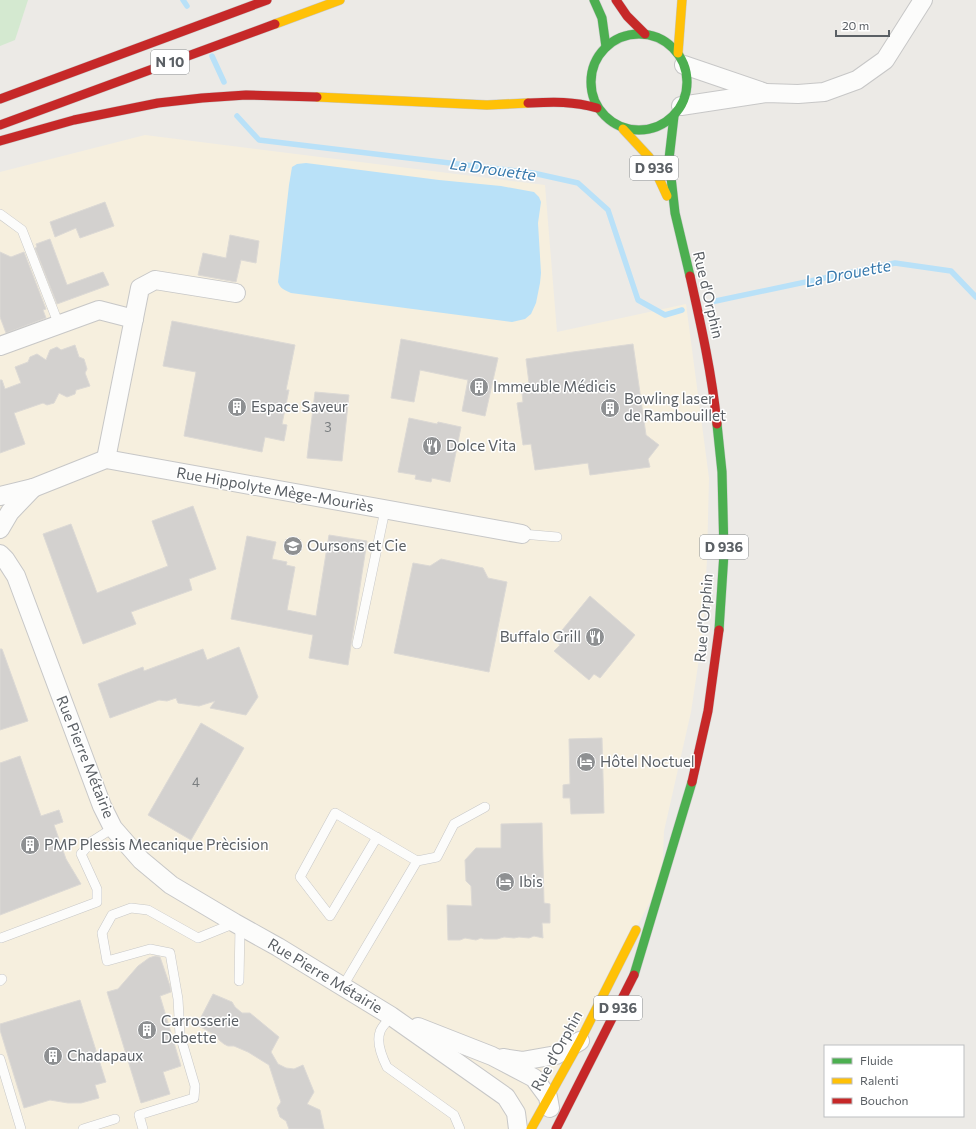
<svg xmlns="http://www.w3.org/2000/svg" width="976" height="1129" viewBox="0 0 976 1129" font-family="Commissioner,sans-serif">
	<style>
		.commercial { fill: #f6efde }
		.green { fill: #d4e9d0 }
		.water { fill: #b9e1f8 }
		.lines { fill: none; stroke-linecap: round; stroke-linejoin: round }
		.stream { stroke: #b9e1f8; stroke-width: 5.5 }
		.building { fill: #d3d1cf; stroke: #dcd9d5 }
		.lane-casing { stroke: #c7c7c7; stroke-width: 10 }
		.street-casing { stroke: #c7c7c7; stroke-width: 20 }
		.fast-casing { stroke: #c8c8c8; stroke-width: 10 }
		.slow-casing { stroke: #c8c8c8; stroke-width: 10 }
		.jam-casing { stroke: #c8c8c8; stroke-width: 10 }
		.lane { stroke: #fcfcfb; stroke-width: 9 }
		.street { stroke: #fcfcfb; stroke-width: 18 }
		.fast { stroke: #4caf50; stroke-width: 9 }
		.slow { stroke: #ffc107; stroke-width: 9 }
		.jam { stroke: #c62828; stroke-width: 9 }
		.labels { text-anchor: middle; stroke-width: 3; stroke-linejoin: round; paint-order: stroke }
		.number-label { font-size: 13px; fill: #7a7e80 }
		.shield { fill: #fff; stroke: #8c9093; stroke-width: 1 }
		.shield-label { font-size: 14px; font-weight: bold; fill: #5b6065 }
		.street-label { font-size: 15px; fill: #5b6065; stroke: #fff }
		.poi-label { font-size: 15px; fill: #5b6065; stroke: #fff; text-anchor: start }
		.water-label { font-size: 16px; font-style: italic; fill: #387aad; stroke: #fff }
	</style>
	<rect width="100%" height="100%" fill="#eceae6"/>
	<polygon class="commercial" points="145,135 545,185 557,332 686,304 709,478 707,559 703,632 691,712 664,831 662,879 531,1129 0,1129 0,172"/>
	<polygon class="green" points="0,0 28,0 15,40 0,46"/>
	<path class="water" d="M 306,163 L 439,180 L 501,186 L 534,192 L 539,197 L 541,202 L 538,223 L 541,273 L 540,283 L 536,303 L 531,314 L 525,319 L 512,322 L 291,293 C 285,290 280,289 278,282 L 289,185 L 292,167 L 297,164 Z"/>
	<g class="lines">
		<g class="stream">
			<polyline points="183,0 187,6"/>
			<polyline points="212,56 224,82"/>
			<polyline points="237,116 259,140 533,173 578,183 608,210 638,300 665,315 682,310"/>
			<polyline points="711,302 895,263 951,271 976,297"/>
		</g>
	</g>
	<g class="building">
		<polygon points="105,202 114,226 80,238 76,228 55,237 50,222"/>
		<polygon points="230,235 259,241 256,263 241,260 236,282 198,275 203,253 226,258"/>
		<polygon points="50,239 67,285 103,272 109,285 57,304 35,248 37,247 36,244"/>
		<polygon points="0,252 11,257 24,252 46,309 43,310 46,318 6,333 0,317"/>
		<polygon points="172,321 295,345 286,390 289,390 282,424 287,425 284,441 265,437 262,452 184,436 196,372 163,366"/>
		<polygon points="401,339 498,358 485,416 462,411 468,380 420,370 414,402 391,398"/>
		<polygon points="633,344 646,435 659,445 648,459 650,467 590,475 588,463 535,470 531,444 523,445 517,403 523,402 521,384 529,383 526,359 573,352"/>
		<polygon points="75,345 79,357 84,359 87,369 85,373 90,386 76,390 75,394 67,397 59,393 54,403 47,405 43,403 14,413 25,444 0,453 0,380 2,380 5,389 21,383 15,367 28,362 30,357 37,354 46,360 50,350 57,347 61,350"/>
		<polygon points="315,392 349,395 342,461 307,458"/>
		<polygon points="409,418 437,424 438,422 461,427 450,482 432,478 431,482 415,479 416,475 398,472"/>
		<polygon points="193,506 216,569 189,579 192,590 131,612 136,624 83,644 43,534 71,524 97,593 168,566 152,521"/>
		<polygon points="329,535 367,541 348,665 309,658 313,635 231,619 247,536 276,542 272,559 287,562 286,565 295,567 287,610 316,616"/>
		<polygon points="441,559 483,568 488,578 507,582 489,672 394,653 413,563 430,566"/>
		<polygon points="590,596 635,635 600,678 594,674 589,680 554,651 560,645 554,640"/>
		<polygon points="239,647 258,697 246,715 210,708 215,701 199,706 178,703 176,698 167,701 159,700 110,718 98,684 143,667 144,671 203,649 207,660"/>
		<polygon points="0,649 2,649 28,721 0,730"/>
		<polygon points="201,723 244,748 191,840 148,815"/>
		<polygon points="602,738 604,813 571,814 570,798 563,798 563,785 570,784 569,739"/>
		<polygon points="20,756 41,816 59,810 63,822 54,825 66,859 81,884 0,915 0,763"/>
		<polygon points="542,823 544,903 550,904 550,923 542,923 543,938 534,936 529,938 519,937 514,938 504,937 497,939 484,939 481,938 476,940 465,938 460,940 448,940 447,905 472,906 471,886 466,881 465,860 476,848 501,848 501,824"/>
		<polygon points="155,956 160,957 170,986 171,992 160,996 181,1066 163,1072 170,1094 141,1103 107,992 118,989 138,966 149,958"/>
		<polygon points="213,994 232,1002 235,1007 242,1013 250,1013 279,1037 271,1052 278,1064 286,1068 294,1069 303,1065 314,1092 307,1104 320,1110 324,1129 289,1129 286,1121 280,1117 277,1108 281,1102 269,1065 248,1052 234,1046 228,1046 224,1044 219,1040 217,1036 197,1025"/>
		<polygon points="80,1000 106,1082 95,1085 99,1098 81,1103 68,1103 50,1100 24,1108 0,1030 0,1024"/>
	</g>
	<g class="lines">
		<g class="lane-casing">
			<g id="lane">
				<polyline points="0,214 22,230 59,325"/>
				<polyline points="522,534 557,537"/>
				<polyline points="357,644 385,510"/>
				<polyline points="377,837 330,916 300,877 335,813 417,861"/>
				<polyline points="1,938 97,902 97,889 81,854 91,842 113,828"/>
				<polyline points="0,981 2,979"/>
				<polyline points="239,981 240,926"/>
				<polyline points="343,986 417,861 437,857 454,824 485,807"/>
				<path d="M 391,1016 C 388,1021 381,1027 380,1032 C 376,1043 382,1057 387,1067 L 454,1115 L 460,1129"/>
				<polyline points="0,1059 21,1129"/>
				<polyline points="83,1129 115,1119"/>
				<polyline points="143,1129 139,1115 194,1098 195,1086 180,1035 178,999 170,953 150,949 107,961 102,933 112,915 131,908 148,910 198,938 235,923"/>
			</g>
		</g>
		<g class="street-casing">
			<g id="street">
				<polyline points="684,65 763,92"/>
				<polyline points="681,106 766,93 798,94 824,92 857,80 885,60 923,0"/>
				<polyline points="0,346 99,310 134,319"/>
				<polyline points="106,459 140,288 155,280 236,293"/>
				<polyline points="33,488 106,459 522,534"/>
				<polyline points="0,496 33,488 10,512 0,529"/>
				<polyline points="0,554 5,559 16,576 102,806 113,828 141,860 171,885 235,923 278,947 391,1016 506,1097 516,1113 518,1129"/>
				<polyline points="418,1027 492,1056 534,1078 548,1097 550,1108"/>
				<polyline points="503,1058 522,1061 556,1055 580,1041"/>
			</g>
		</g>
		<g class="fast-casing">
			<g id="fast">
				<polyline points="594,0 602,18 606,47"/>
				<circle cx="639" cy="82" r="48"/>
				<polyline points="674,116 669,159 675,213 690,276"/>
				<polyline points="717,424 722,472 724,553 719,630"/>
				<polyline points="634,975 692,782"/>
			</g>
		</g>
		<g class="slow-casing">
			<g id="slow">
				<polyline points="275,24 340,0"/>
				<polyline points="678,53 682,0"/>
				<polyline points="317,97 487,105 528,103"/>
				<polyline points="623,129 649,157 667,196"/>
				<polyline points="531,1129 580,1041 636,930"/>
			</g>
		</g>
		<g class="jam-casing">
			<g id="jam">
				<polyline points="616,0 627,16 645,34"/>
				<polyline points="0,99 267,0"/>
				<path d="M 528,103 C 553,102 572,101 597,108"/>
				<polyline points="0,125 275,24"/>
				<polyline points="0,141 74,120 158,103 202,98 246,95 317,97"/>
				<path d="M 690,276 C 701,325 712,374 717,424"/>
				<polyline points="692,782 708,711 719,630"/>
				<polyline points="556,1129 634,975"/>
			</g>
		</g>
		<use href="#lane" class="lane"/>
		<use href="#street" class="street"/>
		<use href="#fast" class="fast"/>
		<use href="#slow" class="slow"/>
		<use href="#jam" class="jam"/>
	</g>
	<defs>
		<g id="building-disc" transform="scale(1)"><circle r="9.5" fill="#8e9092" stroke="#fff"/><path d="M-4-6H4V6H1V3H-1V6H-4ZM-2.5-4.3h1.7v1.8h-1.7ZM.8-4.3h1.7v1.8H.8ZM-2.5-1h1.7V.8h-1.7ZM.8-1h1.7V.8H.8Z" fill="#fff"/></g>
		<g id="restaurant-disc" transform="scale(1)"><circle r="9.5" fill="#8e9092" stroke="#fff"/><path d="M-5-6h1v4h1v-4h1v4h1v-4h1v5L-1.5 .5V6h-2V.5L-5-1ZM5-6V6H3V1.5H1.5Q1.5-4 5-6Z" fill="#fff"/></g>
		<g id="school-disc" transform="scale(1)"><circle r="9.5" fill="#8e9092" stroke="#fff"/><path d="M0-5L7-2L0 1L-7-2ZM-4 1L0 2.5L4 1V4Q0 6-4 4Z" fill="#fff"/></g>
		<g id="hotel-disc" transform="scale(1)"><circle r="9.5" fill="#8e9092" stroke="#fff"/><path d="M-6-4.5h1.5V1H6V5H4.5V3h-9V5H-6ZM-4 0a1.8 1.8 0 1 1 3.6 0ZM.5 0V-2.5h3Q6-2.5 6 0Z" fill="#fff"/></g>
	</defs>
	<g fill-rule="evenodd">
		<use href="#building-disc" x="479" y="387"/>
		<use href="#building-disc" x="237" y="407"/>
		<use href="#building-disc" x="610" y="408"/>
		<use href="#restaurant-disc" x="432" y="446"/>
		<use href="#school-disc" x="293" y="546"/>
		<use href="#restaurant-disc" x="595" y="637"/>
		<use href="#hotel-disc" x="586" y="762"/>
		<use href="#building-disc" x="30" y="845"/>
		<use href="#hotel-disc" x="505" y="882"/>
		<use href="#building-disc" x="147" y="1030"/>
		<use href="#building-disc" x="53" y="1056"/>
	</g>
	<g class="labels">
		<g class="number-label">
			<text x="328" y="432">3</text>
			<text x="196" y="787">4</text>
		</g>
		<g class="shield">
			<rect x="151" y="50" width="38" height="24" rx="3"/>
			<rect x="630" y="156" width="48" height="24" rx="3"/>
			<rect x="700" y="535" width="48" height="24" rx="3"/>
			<rect x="594" y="996" width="48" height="24" rx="3"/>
		</g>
		<g class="shield-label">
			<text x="170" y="67">N 10</text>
			<text x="654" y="173">D 936</text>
			<text x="724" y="552">D 936</text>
			<text x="618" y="1013">D 936</text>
		</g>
		<g class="street-label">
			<text transform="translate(708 295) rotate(77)" y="5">Rue d'Orphin</text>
			<text transform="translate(275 490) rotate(10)" y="5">Rue Hippolyte Mège-Mouriès</text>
			<text transform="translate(704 618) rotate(-85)" y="5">Rue d'Orphin</text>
			<text transform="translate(85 757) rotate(68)" y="5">Rue Pierre Métairie</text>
			<text transform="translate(325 976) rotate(31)" y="5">Rue Pierre Métairie</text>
			<text transform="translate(557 1051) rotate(-61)" y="5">Rue d'Orphin</text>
		</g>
		<g class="poi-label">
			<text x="493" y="392">Immeuble Médicis</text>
			<text x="624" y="404">Bowling laser<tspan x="624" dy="17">de Rambouillet</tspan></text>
			<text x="251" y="412">Espace Saveur</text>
			<text x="446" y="451">Dolce Vita</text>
			<text x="307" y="551">Oursons et Cie</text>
			<text x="581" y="642" text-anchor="end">Buffalo Grill</text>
			<text x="600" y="767">Hôtel Noctuel</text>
			<text x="44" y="850">PMP Plessis Mecanique Prècision</text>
			<text x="519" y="887">Ibis</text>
			<text x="161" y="1026">Carrosserie<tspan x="161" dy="17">Debette</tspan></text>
			<text x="67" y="1061">Chadapaux</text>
		</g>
		<g class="water-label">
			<text transform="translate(493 169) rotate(8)" y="6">La Drouette</text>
			<text transform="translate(848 273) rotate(-11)" y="6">La Drouette</text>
		</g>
	</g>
	<rect x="824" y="1045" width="140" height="72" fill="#ffffff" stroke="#bdbfc1"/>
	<rect x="832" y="1058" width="20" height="6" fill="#4caf50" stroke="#bdbfc1"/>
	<text x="860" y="1065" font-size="12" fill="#5b6065">Fluide</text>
	<rect x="832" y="1078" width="20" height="6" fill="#ffc107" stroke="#bdbfc1"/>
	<text x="860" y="1085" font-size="12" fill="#5b6065">Ralenti</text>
	<rect x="832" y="1098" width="20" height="6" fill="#c62828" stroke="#bdbfc1"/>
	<text x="860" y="1105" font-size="12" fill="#5b6065">Bouchon</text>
	<path d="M836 30v6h53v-6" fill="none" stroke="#5b6065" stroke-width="2"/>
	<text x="842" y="30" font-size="12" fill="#5b6065" stroke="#ffffff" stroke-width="3" paint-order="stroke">20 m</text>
</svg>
